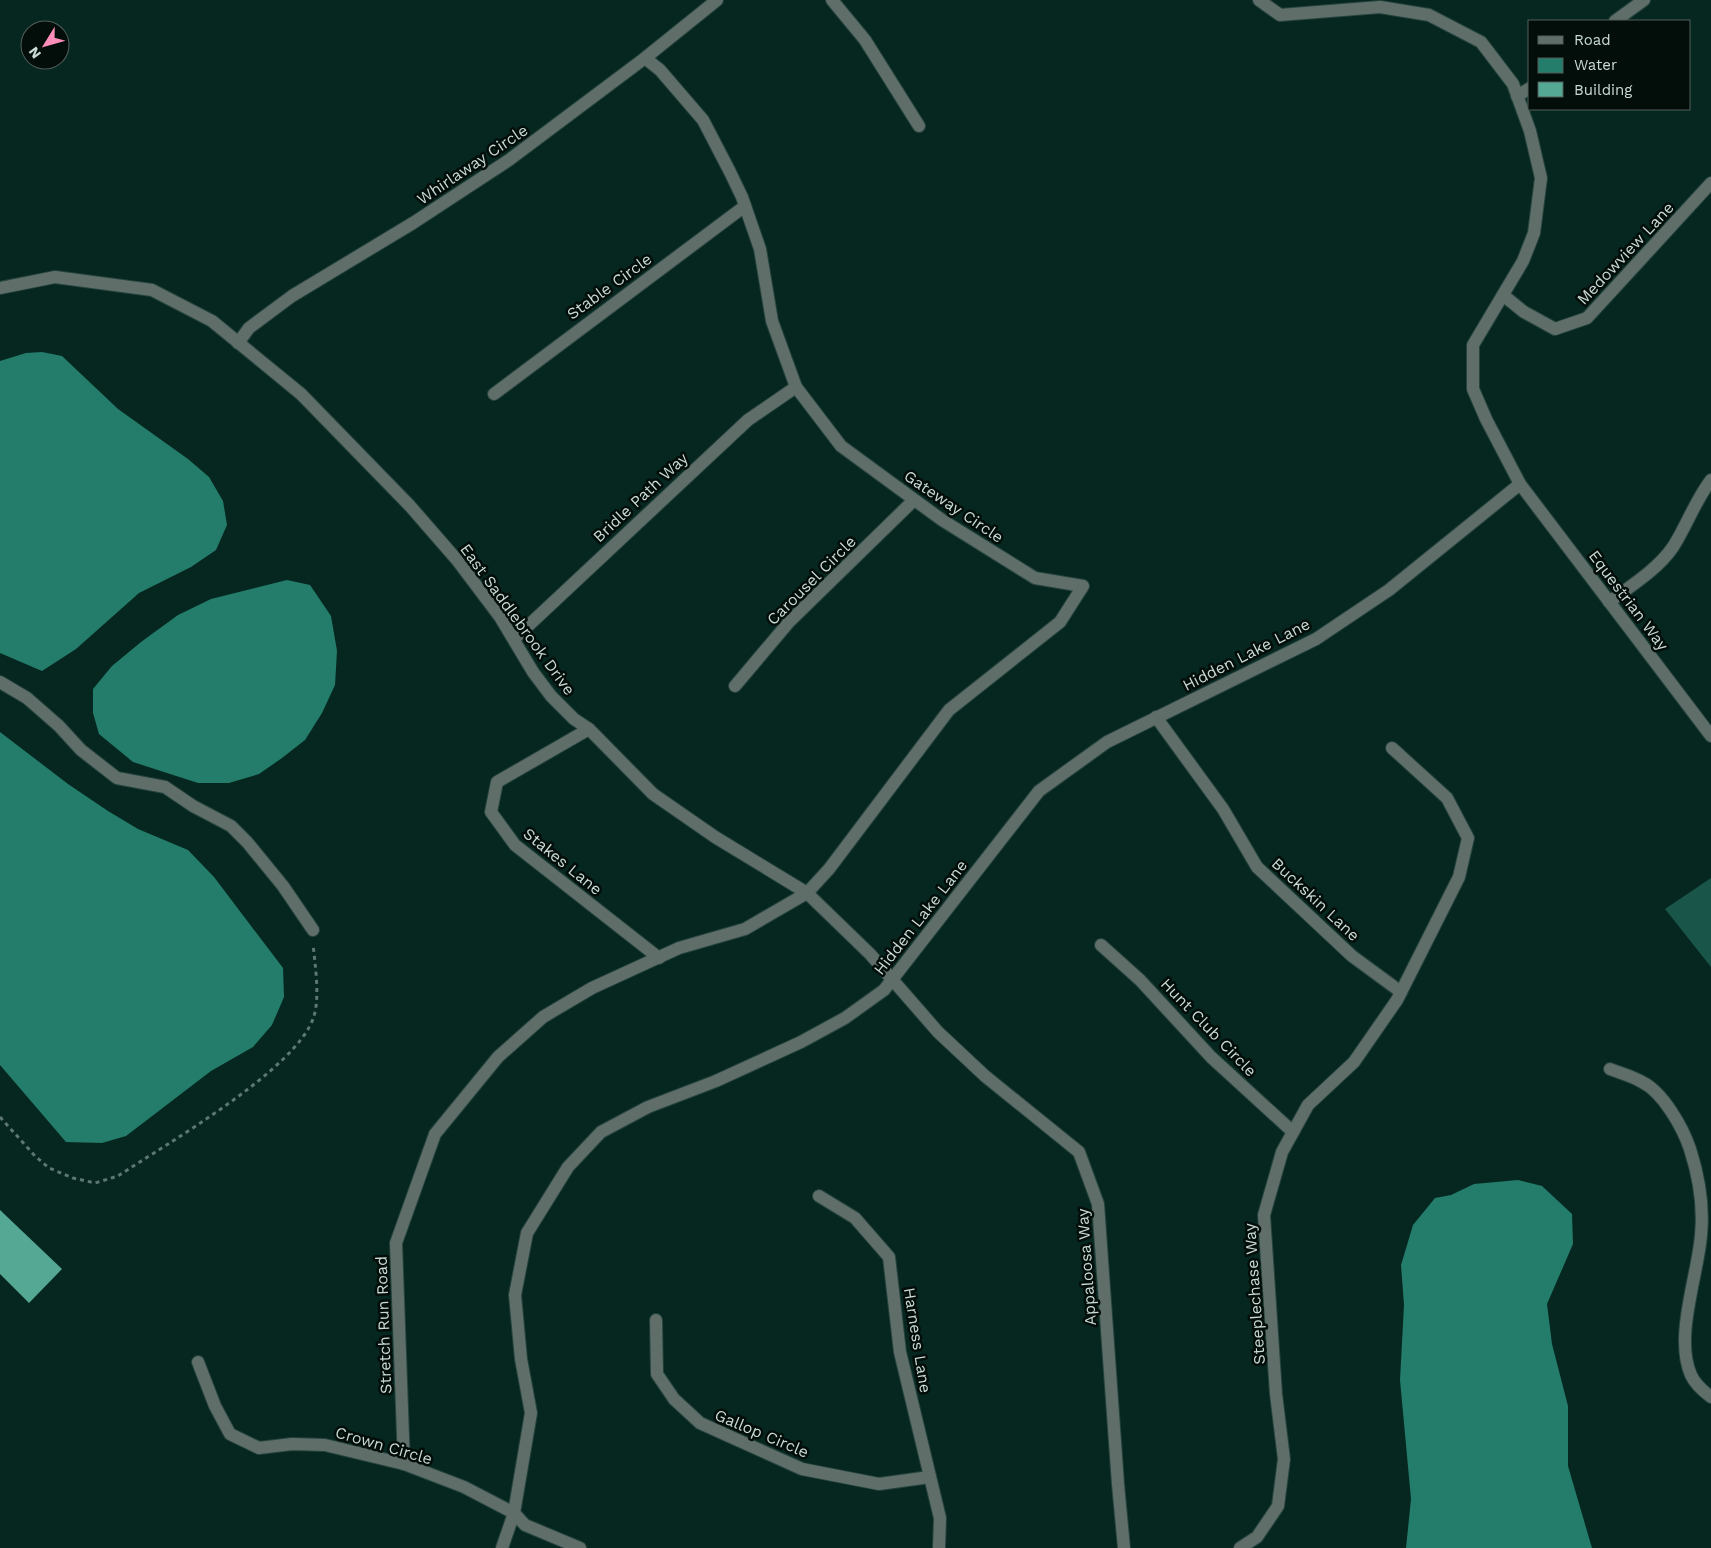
<svg xmlns="http://www.w3.org/2000/svg" width="1711" height="1548" viewBox="0 0 1711 1548" font-family="'Work Sans',sans-serif">
	<style>
		.green { fill: #195548 }
		.water { fill: #237d6a }
		.building { fill: #54a894 }
		.lines { fill: none; stroke-linecap: round; stroke-linejoin: round }
		.minor-casing { stroke: #25443d; stroke-width: 14 }
		.path { stroke: #5d7771; stroke-width: 3; stroke-dasharray: 4 4; stroke-linecap: butt }
		.minor { stroke: #606e6a; stroke-width: 12 }
		.labels { text-anchor: middle; stroke-width: 5; stroke-linejoin: round; paint-order: stroke }
		.street-label { font-size: 16px; fill: #c9dbd5; stroke: #030d0a }
	</style>
	<rect width="100%" height="100%" fill="#062720"/>
	<polygon class="green" points="1711,878 1711,967 1665,909"/>
	<g class="water">
		<polygon points="42,352 62,356 118,409 188,459 209,477 223,501 227,525 216,550 191,567 139,593 76,649 42,671 0,653 0,361 26,353"/>
		<polygon points="287,580 310,585 331,616 337,651 335,685 322,713 305,740 282,758 259,774 229,783 198,783 133,762 99,734 93,713 93,689 112,666 141,642 178,615 211,599"/>
		<polygon points="0,732 68,784 108,811 138,829 188,850 214,877 283,968 284,997 272,1025 253,1047 211,1071 126,1136 102,1143 66,1142 0,1065"/>
		<polygon points="1518,1180 1542,1186 1572,1214 1573,1244 1547,1304 1552,1344 1568,1406 1568,1466 1592,1548 1406,1548 1411,1499 1400,1380 1404,1305 1401,1265 1413,1225 1435,1198 1451,1195 1474,1184"/>
	</g>
	<polygon class="building" points="0,1210 62,1269 29,1303 0,1274"/>
	<g class="lines">
		<g class="minor-casing">
			<g id="minor">
				<polyline points="832,0 865,40 919,126"/>
				<polyline points="1259,0 1280,15 1380,7 1429,15 1481,42 1513,84 1530,131 1541,178 1534,233 1523,261 1473,345 1473,389 1486,419 1520,484 1711,736"/>
				<polyline points="1615,21 1644,0"/>
				<polyline points="1517,96 1530,88"/>
				<polyline points="0,288 55,277 152,290 212,321 301,394 410,506 457,560 500,617 533,672 551,696 574,719 589,729 653,794 715,837 807,893 870,954 938,1032 985,1076 1079,1152 1098,1204 1118,1484 1124,1548"/>
				<polyline points="1503,295 1524,312 1555,329 1587,318 1711,183"/>
				<polyline points="238,343 249,328 292,296 413,223 509,160 645,58 717,0"/>
				<polyline points="494,394 745,206"/>
				<path d="M 1609,602 C 1631,586 1658,569 1673,547 C 1687,525 1695,501 1711,480"/>
				<polyline points="514,639 748,420 796,387"/>
				<polyline points="0,682 27,698 59,726 81,750 117,778 165,787 193,806 231,826 247,842 283,886 313,930"/>
				<polyline points="735,686 789,622 914,500"/>
				<polyline points="1156,717 1223,809 1257,867 1352,956 1401,992"/>
				<polyline points="589,729 497,782 491,812 515,845 659,958"/>
				<polyline points="1101,945 1140,980 1211,1057 1293,1132"/>
				<path d="M 1610,1069 C 1620,1073 1632,1076 1642,1082 C 1663,1092 1683,1128 1690,1149 C 1699,1177 1704,1205 1701,1235 C 1698,1275 1674,1337 1691,1375 C 1695,1384 1703,1391 1711,1397"/>
				<polyline points="819,1196 855,1218 889,1257 900,1352 940,1518 939,1548"/>
				<polyline points="656,1320 657,1374 674,1399 700,1423 802,1469 879,1484 930,1477"/>
				<polyline points="198,1362 215,1406 230,1434 259,1448 292,1444 325,1445 404,1464 464,1487 514,1513 525,1525 580,1548"/>
				<polyline points="404,1464 396,1243 435,1134 498,1057 543,1017 592,988 679,948 745,929 807,893 829,869 949,710 1060,622 1083,586 1035,578 942,520 841,446 796,387 772,321 760,249 742,197 730,172 703,120 660,70 645,58"/>
				<polyline points="502,1548 514,1513 531,1413 521,1359 515,1295 527,1233 568,1167 601,1132 648,1107 716,1081 801,1042 845,1018 884,990 1039,791 1107,742 1316,639 1389,590 1520,484"/>
				<polyline points="1240,1548 1257,1537 1278,1506 1284,1459 1276,1394 1264,1215 1282,1152 1308,1105 1354,1062 1397,1000 1459,877 1468,838 1447,798 1392,748"/>
			</g>
		</g>
		<path class="path" d="M 0,1117 L 35,1156 L 49,1168 L 73,1178 L 95,1183 L 118,1176 C 166,1144 298,1069 314,1016 C 320,996 315,964 313,944"/>
		<use href="#minor" class="minor"/>
	</g>
	<g class="labels">
		<g class="street-label">
			<text transform="translate(472 164) rotate(-34)" y="6">Whirlaway Circle</text>
			<text transform="translate(1625 253) rotate(-47)" y="6">Medowview Lane</text>
			<text transform="translate(609 286) rotate(-36)" y="6">Stable Circle</text>
			<text transform="translate(640 497) rotate(-43)" y="6">Bridle Path Way</text>
			<text transform="translate(954 506) rotate(34)" y="6">Gateway Circle</text>
			<text transform="translate(811 580) rotate(-45)" y="6">Carousel Circle</text>
			<text transform="translate(1629 600) rotate(53)" y="6">Equestrian Way</text>
			<text transform="translate(518 619) rotate(54)" y="6">East Saddlebrook Drive</text>
			<text transform="translate(1246 654) rotate(-27)" y="6">Hidden Lake Lane</text>
			<text transform="translate(563 861) rotate(39)" y="6">Stakes Lane</text>
			<text transform="translate(1316 899) rotate(43)" y="6">Buckskin Lane</text>
			<text transform="translate(920 917) rotate(-52)" y="6">Hidden Lake Lane</text>
			<text transform="translate(1209 1027) rotate(46)" y="6">Hunt Club Circle</text>
			<text transform="translate(1086 1267) rotate(-94)" y="6">Appaloosa Way</text>
			<text transform="translate(1254 1294) rotate(-94)" y="6">Steeplechase Way</text>
			<text transform="translate(383 1325) rotate(-92)" y="6">Stretch Run Road</text>
			<text transform="translate(918 1340) rotate(81)" y="6">Harness Lane</text>
			<text transform="translate(762 1433) rotate(23)" y="6">Gallop Circle</text>
			<text transform="translate(384 1445) rotate(16)" y="6">Crown Circle</text>
		</g>
	</g>
	<rect x="1528" y="20" width="162" height="90" fill="#030d0a" stroke="#525f5b"/>
	<rect x="1538" y="36" width="25" height="8" fill="#606e6a" stroke="#525f5b"/>
	<text x="1574" y="45" font-size="15" fill="#c9dbd5">Road</text>
	<rect x="1538" y="58" width="25" height="15" fill="#237d6a" stroke="#525f5b"/>
	<text x="1574" y="70" font-size="15" fill="#c9dbd5">Water</text>
	<rect x="1538" y="82" width="25" height="15" fill="#54a894" stroke="#525f5b"/>
	<text x="1574" y="95" font-size="15" fill="#c9dbd5">Building</text>
	<g transform="translate(45 45) rotate(233)"><circle r="24" fill="#030d0a" stroke="#525f5b"/>
	<path d="M0-4L9 19L0 12L-9 19Z" fill="#ff8eba"/>
	<text y="-8" font-size="14" font-weight="bold" text-anchor="middle" fill="#c9dbd5">N</text>
	</g>
</svg>
